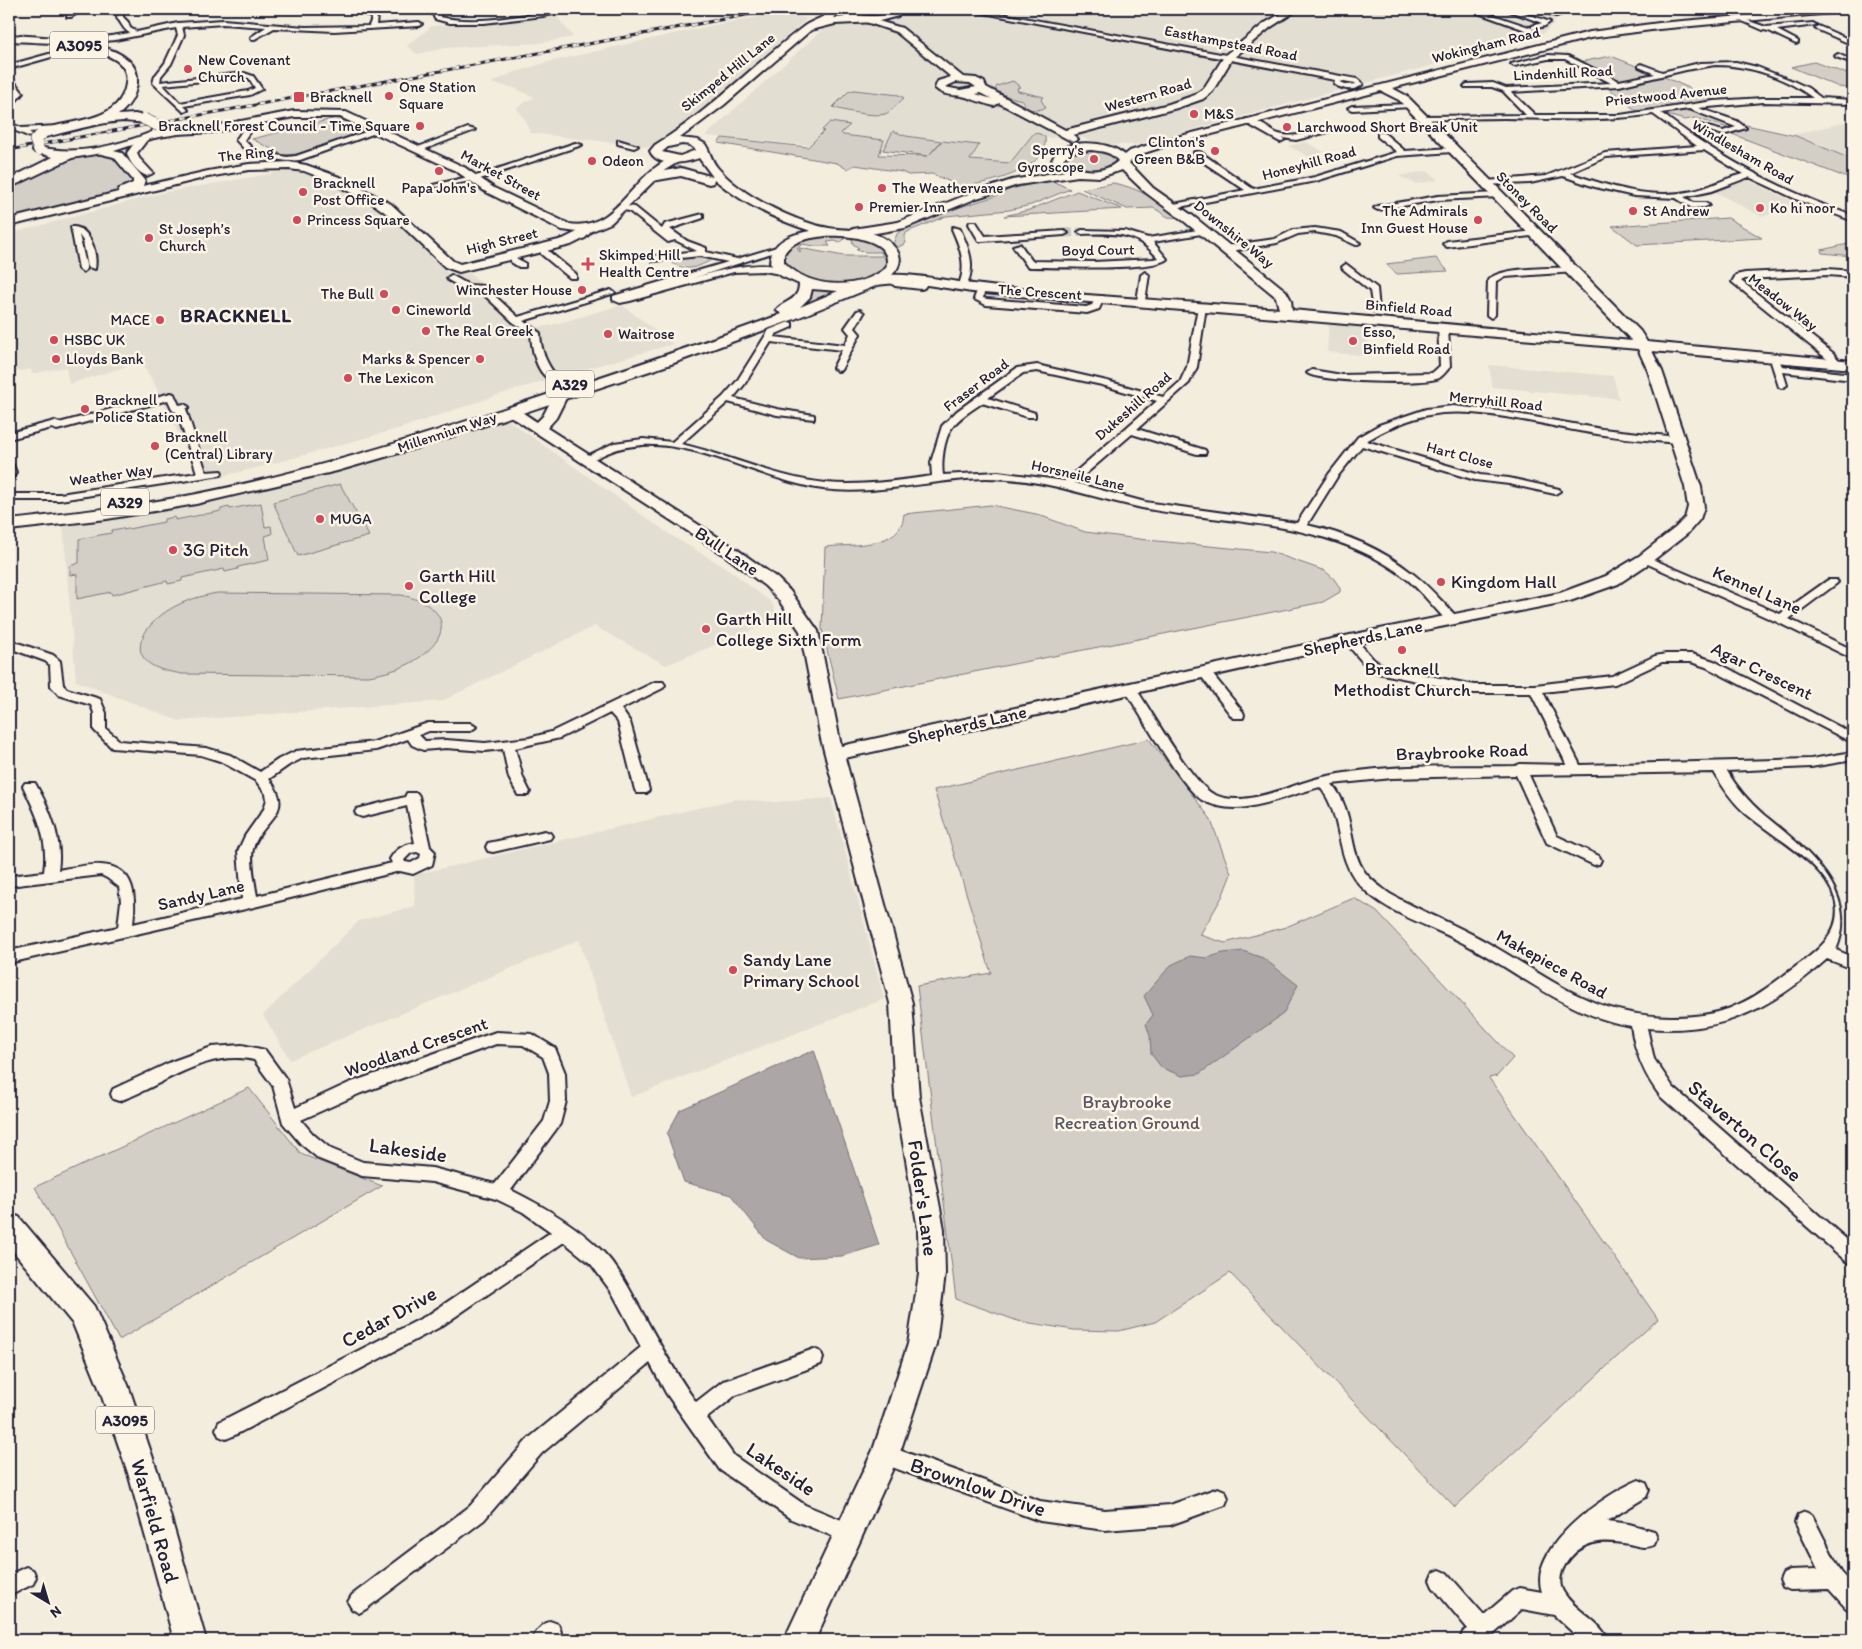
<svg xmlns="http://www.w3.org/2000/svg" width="1862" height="1649" viewBox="0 0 1862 1649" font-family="Itim,sans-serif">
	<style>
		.built { fill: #e3ded2 }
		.green { fill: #d4cfc6; stroke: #7b7880; fill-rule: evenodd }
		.water { fill: #aca7a6; stroke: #75727b }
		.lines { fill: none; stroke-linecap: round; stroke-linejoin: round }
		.street-tunnel { stroke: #c9c4bd; stroke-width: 9; stroke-dasharray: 9 4.5; stroke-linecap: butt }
		.street-casing { stroke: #22223b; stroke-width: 4 }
		.secondary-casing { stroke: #22223b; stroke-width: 4 }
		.primary-casing { stroke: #22223b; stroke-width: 4 }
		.street { fill: #fcf5e5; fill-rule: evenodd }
		.secondary { fill: #fcf5e5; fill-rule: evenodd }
		.primary { fill: #fcf5e5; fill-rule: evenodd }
		.rail-casing { stroke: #22223b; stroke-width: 3 }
		.rail { stroke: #fcf5e5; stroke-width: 2; stroke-dasharray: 5.5; stroke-linecap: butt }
		.primary-bridge-casing { stroke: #22223b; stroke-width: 12; stroke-linecap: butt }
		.primary-bridge { stroke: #fcf5e5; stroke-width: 11 }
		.poi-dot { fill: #d1495b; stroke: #fcf5e5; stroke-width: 2 }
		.labels { text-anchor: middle; stroke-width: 5; stroke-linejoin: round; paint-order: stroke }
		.far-street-label { font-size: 15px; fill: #22223b; stroke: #fcf5e5 }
		.far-poi-label { font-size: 15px; fill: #22223b; stroke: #fcf5e5; text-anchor: start }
		.shield { fill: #fcf5e5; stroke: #63616e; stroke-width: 1 }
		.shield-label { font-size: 16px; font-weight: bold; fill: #22223b }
		.poi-label { font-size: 18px; fill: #22223b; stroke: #fcf5e5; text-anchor: start }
		.street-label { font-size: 18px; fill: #22223b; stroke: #fcf5e5 }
		.park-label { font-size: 18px; fill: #575665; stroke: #fcf5e5 }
		.far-district-label { font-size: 19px; font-weight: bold; letter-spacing: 1px; fill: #22223b; stroke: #fcf5e5 }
		.near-street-label { font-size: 21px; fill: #22223b; stroke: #fcf5e5 }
	</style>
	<rect width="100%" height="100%" fill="#f3edde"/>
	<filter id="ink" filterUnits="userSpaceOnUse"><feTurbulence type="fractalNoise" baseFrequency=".02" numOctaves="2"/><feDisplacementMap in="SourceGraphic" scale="10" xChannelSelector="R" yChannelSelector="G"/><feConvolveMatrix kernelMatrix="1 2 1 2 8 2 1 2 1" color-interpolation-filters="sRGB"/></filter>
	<g filter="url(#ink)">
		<g class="built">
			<polygon points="889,9 1603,9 1570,13 1559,17 1541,36 1135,145 1099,144 1080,137 1038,138 1024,164 705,136 823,29 853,16 882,15"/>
			<polygon points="555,14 573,37 539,43 446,48 417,54 407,46 432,26 518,21"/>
			<polygon points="773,14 808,18 668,139 649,147 530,133 526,121 516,108 534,97 514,88 491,83 512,73 548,62 709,26"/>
			<polygon points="1853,120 1853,160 1793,135"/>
			<polygon points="1306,142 1322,151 1325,152 1315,155 1318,158 1314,159 1288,146"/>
			<polygon points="287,171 297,171 313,176 381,210 399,225 450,275 470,273 531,328 548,326 622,305 673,344 513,390 401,428 264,466 218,477 198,473 154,383 141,362 69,384 66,367 32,374 31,369 9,373 9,234 161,193"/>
			<polygon points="1427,171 1438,180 1416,184 1399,176"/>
			<polygon points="1744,178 1807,208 1761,216 1715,192"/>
			<polygon points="1329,321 1370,324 1367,356 1327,352"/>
			<polygon points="1489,365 1613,376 1619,399 1492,387"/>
			<polygon points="508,420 672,536 728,569 772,603 779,619 666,665 594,626 442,701 179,721 76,681 63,525 188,506 266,490 363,465 454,435"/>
			<polygon points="831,798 884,999 631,1097 579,940 290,1060 263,1015 359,921 415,906 414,875 736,799 776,802"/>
		</g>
		<g class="green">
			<polygon points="1611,56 1654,73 1620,82 1580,62"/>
			<polygon points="1814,62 1853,76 1853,89 1839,87 1791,67"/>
			<path d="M 1662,76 C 1680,84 1698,92 1716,100 L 1637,111 L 1629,105 L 1630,103 L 1606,87 Z"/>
			<polygon points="1013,81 1020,87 1017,88 1018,91 1044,97 1041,100 1046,108 1037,110 1026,109 1023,100 1009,97 995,90 997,86"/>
			<path d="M 854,90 L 899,95 L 904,98 C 898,103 892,111 885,114 C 875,117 842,111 833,107 L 848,92 Z"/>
			<polygon points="1689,110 1734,125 1746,125 1796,136 1853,160 1853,180 1732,134 1732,129 1695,118 1685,120 1667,115 1672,112"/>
			<polygon points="336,118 344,121 365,132 297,154 283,155 252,139"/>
			<path d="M 830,122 L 850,125 L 841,133 L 843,135 L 884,140 L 879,155 L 928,156 L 883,150 L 893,131 L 906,136 L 941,141 L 930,154 L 942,141 L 979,145 L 970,160 L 1010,163 L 1034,133 L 1040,134 L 1045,137 C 1050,172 978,187 953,186 L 953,183 L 932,174 L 908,175 L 902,172 L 855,165 L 847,169 L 837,163 L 718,143 L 722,138 L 808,147 L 824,131 L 822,130 Z"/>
			<path d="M 1094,151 L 1112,156 L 1115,162 C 1105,173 1080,171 1069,162 L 1067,159 L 1072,154 L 1078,152 Z"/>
			<polygon points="95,154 113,157 133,180 134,184 125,189 9,220 9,189 61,160"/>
			<polygon points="1050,180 1070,189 1031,205 1009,210 946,216 907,232 904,237 906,243 895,249 893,244 897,234 901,230 941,213 996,196 1011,189"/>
			<path d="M 1113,183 C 1141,188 1161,203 1183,218 L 1168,217 L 1154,208 L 1127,209 L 1082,189 Z"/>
			<polygon points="1077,191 1122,209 1004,216 1029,210"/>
			<polygon points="1728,218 1762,238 1637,245 1612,226"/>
			<path d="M 839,234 C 849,236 864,237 873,242 C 879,245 884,250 887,255 C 900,282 830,287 814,282 C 804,278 793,270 784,265 L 782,254 C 799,237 815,236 839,234 ZM 845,238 L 852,239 L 853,244 L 859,248 L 856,249 L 866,252 L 881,252 L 883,256 L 844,256 L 799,248 L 801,253 L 797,249 L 802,244 L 815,246 L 830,246 L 827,242 L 835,241 L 840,243 Z"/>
			<polygon points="1853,243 1853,256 1822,253 1821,250"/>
			<path d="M 701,255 L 711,260 C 695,269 684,272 669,261 L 680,257 Z"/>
			<polygon points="1436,258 1448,271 1397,274 1386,264"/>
			<polygon points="813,289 842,292 743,331 574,388 572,386 694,347 779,314 804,303 812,296"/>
			<polygon points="340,484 369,536 298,556 273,502"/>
			<polygon points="261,503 265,527 271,526 272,534 265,536 269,560 238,567 238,569 225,572 224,569 182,578 182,581 168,584 167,581 112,595 111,592 77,599 77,574 70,575 70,566 79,563 79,539 111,533 112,530 123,528 123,530 164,522 164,519 175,517 175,520 221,511 221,509 229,507 230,509"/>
			<path d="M 991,505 L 1036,514 L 1085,532 L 1147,540 L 1271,552 L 1325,571 L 1334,579 L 1340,588 L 1340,592 L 1323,602 L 839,699 L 822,629 L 825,547 C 851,544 902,549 904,514 Z"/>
			<path d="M 217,593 L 401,595 C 448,605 456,635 414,661 C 401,669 385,673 369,676 L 182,674 C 173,672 163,671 155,667 C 122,650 152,619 172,608 C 186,600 201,596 217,593 Z"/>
			<polygon points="1149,739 1210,818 1231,874 1222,897 1200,935 1225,943 1286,927 1354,898 1377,912 1513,1058 1497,1076 1489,1078 1658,1319 1455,1507 1230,1273 1155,1322 1119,1331 1074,1330 1018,1321 956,1299 917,986 991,973 934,790"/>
			<polygon points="249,1088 301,1154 382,1186 119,1340 35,1187"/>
		</g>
		<g class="water">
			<polygon points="1243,951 1263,958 1298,985 1283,1014 1199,1074 1182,1076 1162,1068 1151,1054 1150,1036 1146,1024 1153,1015 1144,996 1171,965 1190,956 1207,958 1223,953"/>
			<polygon points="814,1050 879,1245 842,1256 799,1258 766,1240 731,1195 684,1182 667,1134 680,1110"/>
		</g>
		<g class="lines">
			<g class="street-tunnel">
				<polyline points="1064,233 1082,232"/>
				<polyline points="1376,308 1376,314"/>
				<polyline points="553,378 575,397"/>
			</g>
			<g class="street-casing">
				<g id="street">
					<polygon points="77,9 84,9 71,17 67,17 67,15"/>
					<path d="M 114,9 L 123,9 L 123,17 L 128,22 L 130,28 L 137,32 L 178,23 L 223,20 L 305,27 L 369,26 L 372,18 L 356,9 L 363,9 L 377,16 L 376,25 L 419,22 L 422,24 L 419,26 L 334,31 L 274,28 L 253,40 L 251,39 L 251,37 L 266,27 L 223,24 L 182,27 L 184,35 L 171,64 L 161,76 L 160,82 L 244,73 L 253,76 L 262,89 L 250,95 L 184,106 L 188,110 L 184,112 L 153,83 L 155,76 L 165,63 L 178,35 L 176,28 L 115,40 L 83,43 L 80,41 L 130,33 C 123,30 122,23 117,18 L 118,11 ZM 244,77 L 249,78 L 255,88 L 248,91 L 180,103 L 163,85 Z"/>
					<path d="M 435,9 L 441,9 L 440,17 C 470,24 503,18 534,14 C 548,11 563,8 577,9 L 543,16 L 484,23 L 450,23 L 435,19 L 433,14 Z"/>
					<path d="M 963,9 L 975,9 L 1357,79 L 1363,84 C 1355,92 1343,90 1334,84 L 1335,80 ZM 1344,81 L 1355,83 L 1356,84 L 1348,85 L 1340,82 Z"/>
					<polygon points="1467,9 1475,9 1532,28 1532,26 1542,23 1504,9 1512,9 1550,22 1545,26 1533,29 1531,32"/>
					<path d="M 1535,9 C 1545,8 1554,13 1564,10 L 1567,12 L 1556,16 Z"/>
					<polygon points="1740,18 1766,27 1813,23 1816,25 1777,30 1798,41 1798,43 1796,44 1769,31 1763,30 1740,20"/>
					<polygon points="1818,26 1853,41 1853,45 1816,29 1815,28"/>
					<polygon points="67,49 70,51 69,52 9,69 9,65"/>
					<polygon points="1838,54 1853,61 1853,63 1836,57 1835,56"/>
					<path d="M 1548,55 L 1568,56 L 1619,81 L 1655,74 L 1639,67 L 1639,65 L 1641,64 L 1662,72 L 1700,63 L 1736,62 L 1757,67 L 1793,81 L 1808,88 L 1821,98 L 1853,100 L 1853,104 L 1763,102 L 1698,108 L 1737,121 L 1746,128 L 1723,135 L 1696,127 L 1700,125 L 1723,131 L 1736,127 L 1689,109 L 1661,113 C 1719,158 1783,191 1853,216 L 1853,221 L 1798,200 L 1749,177 L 1712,191 L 1684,197 L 1694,203 L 1705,203 L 1709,205 L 1705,207 L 1692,208 L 1676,198 L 1634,196 L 1595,187 L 1563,176 L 1530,183 L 1483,185 L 1482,183 L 1486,181 L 1546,176 L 1605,153 L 1697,146 L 1653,114 C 1603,122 1554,119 1504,118 C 1477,118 1450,119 1423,120 L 1419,118 L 1423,116 L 1526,115 L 1503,91 L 1492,87 L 1465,87 L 1464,86 L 1467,84 L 1493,83 L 1506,88 L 1611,83 L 1565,59 L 1548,59 L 1514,66 L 1511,64 ZM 1715,65 C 1748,65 1786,77 1813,98 L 1763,98 L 1714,101 L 1620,115 L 1535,115 L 1511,92 L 1619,86 L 1686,70 ZM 1704,150 L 1743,174 C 1726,178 1710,187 1693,191 C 1652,200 1609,187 1570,173 L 1606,157 Z"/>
					<polygon points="9,75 23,93 9,109 9,103 16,93 9,82"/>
					<polygon points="1410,104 1412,105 1412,107 1352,110 1348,108 1352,106"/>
					<path d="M 1246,119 C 1257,119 1267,128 1276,133 C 1291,139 1309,133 1324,130 L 1328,132 L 1296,140 L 1283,138 L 1284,140 L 1280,142 L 1246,123 Z"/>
					<polygon points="239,121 245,121 250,131 244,140 255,151 287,157 296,156 374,129 381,131 300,160 287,161 250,155 236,140 242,131"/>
					<polygon points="9,123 22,128 57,126 61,128 57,130 29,132 34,135 30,137 9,128"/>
					<polygon points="468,128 475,130 420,151 413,149"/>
					<polygon points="1378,133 1384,133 1405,151 1452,148 1456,150 1452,152 1397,156 1316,181 1174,208 1170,206 1174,204 1245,190 1194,156 1194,152 1200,152 1253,189 1315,177 1397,152 1378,137"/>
					<polygon points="618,140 638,146 634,148 618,144"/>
					<polygon points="575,143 582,145 480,179 473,177"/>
					<polygon points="468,177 472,179 471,181 437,187 433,185"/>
					<polygon points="1497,193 1500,193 1500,197 1438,200 1378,210 1374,208 1378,206 1438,196"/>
					<path d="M 618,205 L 635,207 L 662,229 L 665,224 L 703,214 L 703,218 L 670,229 L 687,241 L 706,248 L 706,252 L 737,259 L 780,246 L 784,249 L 690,279 C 714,272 768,256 789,272 L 785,275 L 764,271 L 734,272 L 630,301 L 620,303 L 613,300 L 613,296 L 728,262 L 700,256 L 652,261 L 652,257 L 655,256 L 697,251 L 675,240 L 668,242 L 629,211 L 618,209 Z"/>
					<polygon points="970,222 976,222 985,236 1064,231 1068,233 1064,235 982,241 979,241 969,224"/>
					<path d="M 71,227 C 90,225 98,254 95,269 L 88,267 L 83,241 L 79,235 L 87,269 L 83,272 L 79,269 Z"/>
					<path d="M 953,227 L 960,229 C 969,248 977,268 965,288 L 962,289 L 958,286 C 968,267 960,247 952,229 Z"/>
					<polygon points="1315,228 1341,232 1360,243 1356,245 1336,236 1315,232 1298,234 1277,243 1226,252 1222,249 1226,246 1275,239 1293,230"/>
					<path d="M 1204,229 L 1207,229 L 1207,233 L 1153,242 L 1167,259 C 1153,271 1054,267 1030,267 L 1027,266 L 1013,246 L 1020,244 L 1032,261 L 1094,262 L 1153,259 L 1158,258 C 1136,231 1114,233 1082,234 L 1078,232 L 1082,230 L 1125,231 L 1148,238 Z"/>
					<polygon points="1535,231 1539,233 1538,235 1447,247 1443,244 1447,241"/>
					<polygon points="541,250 547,250 576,274 576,278 570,278 541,254"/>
					<polygon points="514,257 525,263 525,267 519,267 511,262 511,258"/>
					<polygon points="1346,264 1377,288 1379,310 1373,310 1370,291 1343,269 1342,267"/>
					<path d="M 1572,267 L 1575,268 L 1575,272 L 1505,277 L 1496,281 L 1495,315 L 1491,318 L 1487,315 L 1488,280 C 1501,266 1552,269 1572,267 Z"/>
					<polygon points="1828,269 1853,271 1853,277 1828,275 1745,279 1741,281 1833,353 1842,364 1837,367 1732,282 1736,275 1745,273"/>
					<polygon points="1145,272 1149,275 1145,301 1141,304 1137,301 1141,275"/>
					<path d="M 451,275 L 469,285 L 484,286 L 518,317 L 611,290 L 615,293 L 523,321 L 540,333 C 541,351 546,364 558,378 L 553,381 C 536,375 532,349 531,334 L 513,322 L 479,290 L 464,289 L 448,280 L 447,278 Z"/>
					<polygon points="925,278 929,281 924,288 921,289 895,286 891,283 895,280 919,283"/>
					<polygon points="980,290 984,293 983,298 987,299 1086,307 1092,305 1097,296 1103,296 1104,298 1099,309 1087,313 986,305 974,299 977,291"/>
					<path d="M 1202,304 L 1206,307 L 1197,367 L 1189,383 L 1137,429 L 1205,450 L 1206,452 L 1205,454 L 1197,454 L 1132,434 L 1075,483 L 1145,502 L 1297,523 L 1329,474 L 1358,437 L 1379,425 L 1426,409 L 1453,406 L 1499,411 L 1602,429 L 1677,437 L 1682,440 L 1677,443 C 1644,440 1611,437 1579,431 C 1534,423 1473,406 1429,415 C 1407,419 1385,430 1366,441 L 1480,475 L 1509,478 L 1559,489 L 1560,491 L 1555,494 L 1509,484 L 1475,480 L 1362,446 L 1337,477 L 1307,525 C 1344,533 1382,549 1412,573 C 1428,585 1442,602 1456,616 L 1458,619 L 1456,622 L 1448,622 C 1433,607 1420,589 1403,576 C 1327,519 1231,525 1142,508 C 1088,497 1043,478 986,478 C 932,479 877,496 823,489 C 764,481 701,442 642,445 C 634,446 623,447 615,450 C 605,453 596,459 586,462 L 581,459 L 614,443 L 643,439 L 672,442 L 723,397 L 737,381 L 769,330 L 789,322 L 792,323 L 792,327 L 776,334 L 774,337 L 845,345 L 850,334 L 845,328 L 857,311 L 860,310 L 864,313 L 855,328 L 860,334 L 841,370 L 838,371 L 833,368 L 842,350 L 771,342 L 744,385 L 733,398 L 777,409 L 814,415 L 814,419 L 777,415 L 728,402 L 681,444 C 729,455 776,478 826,483 C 861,486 897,481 932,476 L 931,462 L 942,426 L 957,411 L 1017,368 L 1037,365 L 1107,381 L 1163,397 L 1180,382 L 1187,367 L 1198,307 ZM 1037,371 L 1102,385 L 1157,401 L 1065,481 L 998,472 L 943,475 C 941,462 944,440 951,429 C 958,418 972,410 982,403 L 1027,417 L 1035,417 L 1035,413 L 988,398 L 1023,373 Z"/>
					<path d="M 1443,324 L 1448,327 L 1450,367 C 1447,370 1443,376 1439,378 C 1426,385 1318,382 1307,373 L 1312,370 L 1342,375 L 1432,373 L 1440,366 L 1438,327 Z"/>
					<polygon points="1776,359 1779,360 1782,366 1853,374 1853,380 1783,372 1787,385 1782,388 1779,387 1771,362"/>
					<polygon points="171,393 174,394 179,405 184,404 189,407 186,409 206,472 221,471 222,473 221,475 60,500 9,500 9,494 60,494 197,473 177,412 173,411 168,400 57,430 52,428 9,439 9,433 55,421 59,423"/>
					<polygon points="9,464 13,465 16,472 13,478 9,479"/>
					<polygon points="1645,556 1780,614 1828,580 1836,580 1838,582 1836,584 1789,619 1853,650 1853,659 1777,622 1641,561 1639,559"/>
					<path d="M 1350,636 L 1354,637 L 1374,660 L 1386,667 L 1474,685 L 1535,685 L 1612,676 L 1655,656 L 1666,654 L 1692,654 L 1714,661 L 1853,734 L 1853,743 L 1706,667 L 1691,662 L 1662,662 L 1615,684 L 1543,692 L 1580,765 L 1811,759 L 1853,752 L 1853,760 L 1811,767 L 1727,771 C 1737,788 1749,802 1764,815 C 1802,846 1862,891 1836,950 L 1853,957 L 1853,969 L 1827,959 C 1772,1008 1722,1035 1647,1028 L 1654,1059 L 1673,1087 L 1853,1245 L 1853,1264 L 1847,1262 L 1661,1097 C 1644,1075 1635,1053 1631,1026 C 1566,1015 1518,971 1461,942 C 1428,924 1384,913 1359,884 C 1334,856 1344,817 1320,787 C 1292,794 1264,807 1235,808 C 1224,808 1211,805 1202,800 C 1180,786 1141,715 1125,690 L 1127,687 L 1135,687 C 1151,711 1191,782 1213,794 C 1244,810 1291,784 1323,777 C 1385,763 1452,767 1515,766 L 1520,764 L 1567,765 L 1531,693 L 1474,693 L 1378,673 L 1366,666 L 1346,643 L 1344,640 L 1346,637 ZM 1714,772 C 1722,786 1731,800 1743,811 C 1770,836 1824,861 1835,899 C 1844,931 1818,951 1794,968 C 1776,981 1758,996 1737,1005 C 1717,1015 1693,1017 1671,1017 C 1590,1015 1555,981 1488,943 C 1457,925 1422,912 1390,894 C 1381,887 1371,881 1364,871 C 1347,845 1356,814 1332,784 L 1392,778 L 1516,775 L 1547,843 L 1594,865 L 1599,864 L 1601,860 L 1599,856 L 1557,836 L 1529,775 Z"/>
					<path d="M 9,640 L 53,655 L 60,661 L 63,685 L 67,689 L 100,699 L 106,713 L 106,729 L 120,741 L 206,748 L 230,755 L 260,772 L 279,759 L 296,751 L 374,742 L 428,723 L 470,723 L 476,727 L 470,731 L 429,731 L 419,735 L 425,741 L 446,740 L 485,743 L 529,738 L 551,732 L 655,682 L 663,682 L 665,685 L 663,688 L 621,709 L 630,722 L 649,790 L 647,793 L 637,793 L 635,790 L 618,722 L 610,713 L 560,738 L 515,748 L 523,778 L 530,792 L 528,795 L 518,795 L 509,778 L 503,749 L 485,751 L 446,748 L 423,750 L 412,745 L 408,739 L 376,750 L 303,758 L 289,765 L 269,779 C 297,814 261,819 253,849 C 250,860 255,884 257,896 L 392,863 L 390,859 C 396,849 403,845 415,843 L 407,806 L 362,817 L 357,815 L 355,812 L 357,809 L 405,797 L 407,793 L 417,793 L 419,796 L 430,847 L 435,852 L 432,865 L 413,874 L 400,871 L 250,908 L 9,963 L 9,951 L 118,927 L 121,901 L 119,887 L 107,878 L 101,875 L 9,886 L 9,876 L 44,872 C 49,839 37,815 23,786 L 25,783 L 35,783 C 50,809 63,839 58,870 C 71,868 87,864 101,865 C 136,867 136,897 133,924 L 242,899 L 238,851 L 245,836 L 264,809 L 267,799 L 266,794 L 256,781 L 220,761 L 201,755 L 112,748 L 94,730 L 94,713 L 91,705 L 59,695 L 51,686 L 50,665 L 45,661 L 9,648 ZM 417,852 L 421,854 L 420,858 L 411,863 L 405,862 L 404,860 L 411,853 Z"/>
					<polygon points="1205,669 1209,670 1243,712 1244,715 1243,718 1233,718 1201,676 1199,673"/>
					<polygon points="545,831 550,833 552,836 550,839 493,852 488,851 486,847 488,843 493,842"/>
					<path d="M 496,1032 L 532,1034 L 555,1048 L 565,1073 L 566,1101 L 560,1124 L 511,1190 C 543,1206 578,1226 603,1252 C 619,1268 630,1290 641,1310 C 658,1341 675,1373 696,1402 L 723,1381 L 730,1379 L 814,1349 L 821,1352 L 823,1358 L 821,1364 L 736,1395 L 707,1418 L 734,1456 L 805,1505 L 856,1526 L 859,1533 L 856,1540 L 849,1543 L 791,1519 L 720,1470 L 666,1393 L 650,1363 L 542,1453 L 484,1520 L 366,1609 L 359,1613 L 352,1609 L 348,1602 L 352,1595 L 470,1506 L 528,1439 L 641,1347 L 613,1294 L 591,1264 L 564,1242 L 440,1327 L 233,1436 L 226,1439 L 219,1436 L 216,1429 L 219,1422 L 428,1315 L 551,1232 L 523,1212 L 496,1199 L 432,1182 L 362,1176 L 319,1159 L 301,1144 L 283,1123 L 273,1086 L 254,1060 C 205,1049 163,1086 119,1101 L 113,1099 L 111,1094 L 113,1089 L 173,1061 L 212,1047 L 242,1045 L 265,1050 L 286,1079 L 295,1108 L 349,1083 ZM 496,1044 L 523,1045 L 543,1057 L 549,1073 L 550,1101 L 544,1121 L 495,1184 L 432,1168 L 363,1162 L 331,1149 L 313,1134 L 301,1120 L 361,1093 Z"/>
					<polygon points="885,1445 1040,1501 1105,1510 1170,1505 1218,1488 1225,1491 1228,1498 1225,1505 1170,1525 1105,1530 1040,1521 878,1462 875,1455 878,1448"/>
					<path d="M 1639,1480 L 1646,1483 L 1649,1490 L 1646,1497 L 1607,1521 L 1629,1524 L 1654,1531 L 1657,1538 L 1654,1545 C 1645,1549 1638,1546 1629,1544 C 1601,1539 1581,1540 1565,1565 C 1560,1573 1558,1585 1564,1593 C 1575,1611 1601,1621 1608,1640 L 1581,1640 L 1554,1615 L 1522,1609 L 1487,1640 L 1460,1640 L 1463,1632 L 1468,1629 L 1433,1587 L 1430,1580 L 1433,1573 L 1440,1570 L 1447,1573 L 1484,1615 L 1512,1591 L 1519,1588 L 1542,1592 C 1527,1547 1605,1494 1639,1480 Z"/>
					<polygon points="1805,1512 1812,1515 1841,1572 1853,1585 1853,1611 1846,1608 1829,1589 1790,1590 1783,1587 1780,1580 1783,1573 1790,1570 1818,1569 1795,1522 1798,1515"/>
					<polygon points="26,1567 33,1570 36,1577 33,1584 9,1596 9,1575"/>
					<path d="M 550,1621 L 558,1624 L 561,1632 L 557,1640 L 532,1640 C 536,1631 541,1625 550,1621 Z"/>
				</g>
			</g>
			<g class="secondary-casing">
				<g id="secondary">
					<path d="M 1289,9 L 1299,9 L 1271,27 L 1232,59 L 1212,92 L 1203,99 L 1177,108 L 1073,135 L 1078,139 L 1073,142 L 999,103 L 994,106 C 985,104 975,100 966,97 C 955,94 944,97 935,88 L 938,81 L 951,77 L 896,32 L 860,20 L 865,17 L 902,28 L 963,77 L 976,78 L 984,82 L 986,87 L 1065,130 L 1169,104 L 1195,95 L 1204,88 L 1225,55 L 1265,23 ZM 956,82 L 970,83 L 976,87 L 960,90 L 945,87 ZM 980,93 L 992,99 L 976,94 Z"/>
					<path d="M 1823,9 L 1853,9 L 1853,11 L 1659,29 L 1590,38 L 1392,88 L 1407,96 L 1640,331 L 1647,342 L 1853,361 L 1853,369 L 1652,351 L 1662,371 L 1701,487 L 1704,507 L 1700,519 L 1687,534 L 1651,562 L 1618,584 L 1570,601 L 1350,645 L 845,758 L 912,1003 L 919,1097 L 944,1229 L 945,1274 L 936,1344 L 899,1455 L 815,1640 L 784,1640 L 873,1450 L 908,1344 L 919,1274 L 918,1229 L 895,1097 L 890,1003 L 821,739 L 800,631 L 778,599 L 765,586 L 723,554 L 504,412 L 506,409 C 517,406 527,416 537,422 L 543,416 L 555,393 L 565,393 L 567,396 L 556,418 L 547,428 L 735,548 L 777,578 L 790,591 L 818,631 L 841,746 L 1350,635 L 1560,593 L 1606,576 L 1639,556 L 1675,528 L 1685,518 L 1688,507 L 1685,487 L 1648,371 L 1638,349 L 972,292 L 908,282 L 875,285 L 869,281 C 881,266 953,282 973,284 C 1074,296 1177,301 1279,309 L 1276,297 L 1185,222 L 1145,192 L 1122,170 L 1100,177 L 1078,176 L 1018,185 L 977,198 L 905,228 L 853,237 L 847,233 L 853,229 L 898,222 L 969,194 L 1012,180 L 1065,171 L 1052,160 C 1062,137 1108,140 1125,155 L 1130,151 L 1161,141 L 1590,32 L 1659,23 ZM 1381,91 L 1399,100 L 1632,341 L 1292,310 L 1291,300 L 1286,291 L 1193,216 L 1153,188 L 1129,163 L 1138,155 L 1169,145 ZM 1091,150 C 1101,151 1112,152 1118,161 C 1103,175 1077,173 1063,159 L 1070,152 Z"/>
					<path d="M 294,111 L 346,112 L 464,167 L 494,188 L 569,224 C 620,232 634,167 678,156 L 683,159 L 665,170 L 611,223 L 592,231 L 585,238 L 571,245 L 459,272 L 445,267 L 397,221 L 372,203 L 322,178 L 304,171 L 289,169 L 249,170 L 208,177 L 9,226 L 9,219 L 118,192 L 119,189 L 133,183 L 133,180 L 114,157 L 97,153 L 96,151 L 101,148 L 122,153 L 145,180 L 143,186 L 208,171 L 249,164 L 289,162 L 306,165 L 342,178 L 391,204 L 453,261 L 460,264 L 563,239 L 577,232 L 562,230 L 486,192 L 456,171 L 340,117 L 294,117 L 214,132 L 178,134 L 153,138 L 148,135 L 153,132 L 178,128 L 214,126 Z"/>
					<path d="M 142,137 L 147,140 L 137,153 L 139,158 L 153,173 L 147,176 C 138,173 129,162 127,153 L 138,138 Z"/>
				</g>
			</g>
			<g class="primary-casing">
				<g id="primary">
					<path d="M 832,9 L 842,9 L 834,18 L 845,17 L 841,14 L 846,11 C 862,16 874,19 891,12 L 891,9 L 901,9 L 898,16 L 876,22 L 835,24 L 811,30 L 724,105 L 680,138 L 698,140 L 705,144 C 710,151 711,160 717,167 C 740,195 794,222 829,228 C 849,231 871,228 888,241 C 908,257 900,270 883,283 L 792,320 L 671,364 L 416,448 L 337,471 L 196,504 L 107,519 L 9,530 L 9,520 C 72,513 135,506 197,494 C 307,472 413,439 519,404 C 607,375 695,346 782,314 L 776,310 C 785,300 799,301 799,284 L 781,276 L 770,263 C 771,241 791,234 811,231 C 776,220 742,203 714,179 L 713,183 L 709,184 L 681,176 L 652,181 L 648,180 L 646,177 L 648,174 L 681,168 L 713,177 L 699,158 C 686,163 657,168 650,151 L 655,145 C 709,112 753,65 803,27 C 812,20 826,18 832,9 ZM 682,144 L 690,145 L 696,150 L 680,156 L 662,152 L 668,147 ZM 825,236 C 843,235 895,237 886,268 C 857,291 809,289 784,262 L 784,254 C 792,240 810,238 825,236 ZM 812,289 L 838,291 L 800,307 L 810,297 Z"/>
					<path d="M 9,35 C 38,37 143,37 137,83 C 135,97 129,107 118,115 L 135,114 L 148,117 L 150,119 C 144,125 131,121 123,121 C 94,123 69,132 41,138 L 37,137 L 35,135 C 40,130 46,129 52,127 C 80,119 120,120 126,84 C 128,73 124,65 114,59 C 84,41 43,43 9,41 Z"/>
					<path d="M 159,123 L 165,126 L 165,131 L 160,136 L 114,151 L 72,158 L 9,188 L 9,179 L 53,157 L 35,152 L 33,150 L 35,148 L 39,147 C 77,156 116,146 152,132 L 155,124 Z"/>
					<polygon points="9,1214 19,1217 94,1306 128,1385 158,1473 206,1640 174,1640 128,1473 98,1385 73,1324 9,1246"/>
				</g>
			</g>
			<use href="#street" class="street"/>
			<use href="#secondary" class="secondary"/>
			<use href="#primary" class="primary"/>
			<g class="rail-casing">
				<polyline id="rail" points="9,150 779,9"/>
			</g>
			<use href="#rail" class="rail"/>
			<g class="primary-bridge-casing">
				<g id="primary-bridge">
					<polyline points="144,119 159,126"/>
					<polyline points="39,150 35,140 41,135"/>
				</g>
			</g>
			<use href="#primary-bridge" class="primary-bridge"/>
		</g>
	</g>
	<g class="poi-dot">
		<circle cx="188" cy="69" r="5"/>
		<circle cx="389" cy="96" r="5"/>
		<rect x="293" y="91" width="12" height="12" rx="2.5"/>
		<circle cx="1194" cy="114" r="5"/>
		<circle cx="420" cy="126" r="5"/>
		<circle cx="1287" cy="127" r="5"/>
		<circle cx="1215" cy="151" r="5"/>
		<circle cx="1094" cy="159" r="5"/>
		<circle cx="592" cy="161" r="5"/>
		<circle cx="439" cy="171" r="5"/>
		<circle cx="882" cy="188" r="5"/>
		<circle cx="303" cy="192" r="5"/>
		<circle cx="859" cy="207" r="5"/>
		<circle cx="1760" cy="208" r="5"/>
		<circle cx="1633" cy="211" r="5"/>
		<circle cx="297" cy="220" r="5"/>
		<circle cx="1478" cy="220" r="5"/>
		<circle cx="149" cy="238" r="5"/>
		<path d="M585.5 256.5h5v5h5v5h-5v5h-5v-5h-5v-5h5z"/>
		<circle cx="582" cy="290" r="5"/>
		<circle cx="384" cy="294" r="5"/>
		<circle cx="396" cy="310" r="5"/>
		<circle cx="160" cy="320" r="5"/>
		<circle cx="426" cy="331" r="5"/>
		<circle cx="608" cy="334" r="5"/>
		<circle cx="54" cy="340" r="5"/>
		<circle cx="1353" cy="341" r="5"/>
		<circle cx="56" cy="359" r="5"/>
		<circle cx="480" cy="359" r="5"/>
		<circle cx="348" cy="378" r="5"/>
		<circle cx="85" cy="409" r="5"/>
		<circle cx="155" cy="446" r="5"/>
		<circle cx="320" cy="519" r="5"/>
		<circle cx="173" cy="550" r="5"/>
		<circle cx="1441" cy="582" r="5"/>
		<circle cx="409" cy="586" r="5"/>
		<circle cx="706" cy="629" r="5"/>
		<circle cx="1402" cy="650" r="5"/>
		<circle cx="733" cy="970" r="5"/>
	</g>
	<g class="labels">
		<g class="far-street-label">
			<text transform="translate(1231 43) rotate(11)" y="5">Easthampstead Road</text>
			<text transform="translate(1486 45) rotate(-14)" y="5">Wokingham Road</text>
			<text transform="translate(728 72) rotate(-39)" y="5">Skimped Hill Lane</text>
			<text transform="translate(1563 73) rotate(-3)" y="5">Lindenhill Road</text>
			<text transform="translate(1148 95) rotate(-16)" y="5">Western Road</text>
			<text transform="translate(1666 95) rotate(-6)" y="5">Priestwood Avenue</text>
			<text transform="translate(1743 152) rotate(30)" y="5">Windlesham Road</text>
			<text transform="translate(246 154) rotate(-6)" y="5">The Ring</text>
			<text transform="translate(1309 163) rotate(-15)" y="5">Honeyhill Road</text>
			<text transform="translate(501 175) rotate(29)" y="5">Market Street</text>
			<text transform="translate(1527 202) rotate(45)" y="5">Stoney Road</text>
			<text transform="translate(1234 234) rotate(39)" y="5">Downshire Way</text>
			<text transform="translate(502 241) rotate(-14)" y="5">High Street</text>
			<text transform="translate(1098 250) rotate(-1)" y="5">Boyd Court</text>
			<text transform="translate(1040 292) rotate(4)" y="5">The Crescent</text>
			<text transform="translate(1783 302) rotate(38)" y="5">Meadow Way</text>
			<text transform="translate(1409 308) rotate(5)" y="5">Binfield Road</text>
			<text transform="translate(976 385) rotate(-37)" y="5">Fraser Road</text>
			<text transform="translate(1496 401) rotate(6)" y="5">Merryhill Road</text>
			<text transform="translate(1133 406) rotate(-41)" y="5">Dukeshill Road</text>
			<text transform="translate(447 432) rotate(-18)" y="5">Millennium Way</text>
			<text transform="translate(1460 455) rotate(15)" y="5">Hart Close</text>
			<text transform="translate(111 475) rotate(-8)" y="5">Weather Way</text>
			<text transform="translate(1078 475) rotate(13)" y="5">Horsneile Lane</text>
		</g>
		<g class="far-poi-label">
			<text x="198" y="65">New Covenant<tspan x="198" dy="17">Church</tspan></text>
			<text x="399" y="92">One Station<tspan x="399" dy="17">Square</tspan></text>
			<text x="310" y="102">Bracknell</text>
			<text x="1204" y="119">M&amp;S</text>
			<text x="410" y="131" text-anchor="end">Bracknell Forest Council - Time Square</text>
			<text x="1297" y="132">Larchwood Short Break Unit</text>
			<text x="1205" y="147" text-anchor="end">Clinton's<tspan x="1205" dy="17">Green B&amp;B</tspan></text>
			<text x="1084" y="155" text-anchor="end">Sperry's<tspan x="1084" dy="17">Gyroscope</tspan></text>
			<text x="602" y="166">Odeon</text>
			<text x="313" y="188">Bracknell<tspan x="313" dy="17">Post Office</tspan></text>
			<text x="439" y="193" text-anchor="middle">Papa John's</text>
			<text x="892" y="193">The Weathervane</text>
			<text x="869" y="212">Premier Inn</text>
			<text x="1770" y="213">Ko hi noor</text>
			<text x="1468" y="216" text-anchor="end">The Admirals<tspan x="1468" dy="17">Inn Guest House</tspan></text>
			<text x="1643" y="216">St Andrew</text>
			<text x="307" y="225">Princess Square</text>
			<text x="159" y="234">St Joseph’s<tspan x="159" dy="17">Church</tspan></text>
			<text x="599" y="260">Skimped Hill<tspan x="599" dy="17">Health Centre</tspan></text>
			<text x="572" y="295" text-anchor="end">Winchester House</text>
			<text x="374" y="299" text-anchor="end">The Bull</text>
			<text x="406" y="315">Cineworld</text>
			<text x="150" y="325" text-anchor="end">MACE</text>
			<text x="436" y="336">The Real Greek</text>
			<text x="1363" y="337">Esso,<tspan x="1363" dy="17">Binfield Road</tspan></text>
			<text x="618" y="339">Waitrose</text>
			<text x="64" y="345">HSBC UK</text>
			<text x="66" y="364">Lloyds Bank</text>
			<text x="470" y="364" text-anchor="end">Marks &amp; Spencer</text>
			<text x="358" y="383">The Lexicon</text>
			<text x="95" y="405">Bracknell<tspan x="95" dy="17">Police Station</tspan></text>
			<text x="165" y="442">Bracknell<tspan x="165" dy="17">(Central) Library</tspan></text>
			<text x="330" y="524">MUGA</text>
		</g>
		<g class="shield">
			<rect x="50" y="31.5" width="58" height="27" rx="4"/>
			<rect x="546" y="370.5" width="48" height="27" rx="4"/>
			<rect x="101" y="488.5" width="48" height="27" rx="4"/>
			<rect x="96" y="1406.5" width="58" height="27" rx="4"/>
		</g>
		<g class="shield-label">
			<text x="79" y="51">A3095</text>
			<text x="570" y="390">A329</text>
			<text x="125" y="508">A329</text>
			<text x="125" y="1426">A3095</text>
		</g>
		<g class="poi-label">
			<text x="183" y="556">3G Pitch</text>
			<text x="419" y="582">Garth Hill<tspan x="419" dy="21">College</tspan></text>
			<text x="1451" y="588">Kingdom Hall</text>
			<text x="716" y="625">Garth Hill<tspan x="716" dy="21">College Sixth Form</tspan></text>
			<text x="1402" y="675" text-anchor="middle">Bracknell<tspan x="1402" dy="21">Methodist Church</tspan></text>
			<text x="743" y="966">Sandy Lane<tspan x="743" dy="21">Primary School</tspan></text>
		</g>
		<g class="street-label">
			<text transform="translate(727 551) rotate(34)" y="6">Bull Lane</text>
			<text transform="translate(1757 590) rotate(24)" y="6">Kennel Lane</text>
			<text transform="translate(1363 638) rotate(-12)" y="6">Shepherds Lane</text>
			<text transform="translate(1762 671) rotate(26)" y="6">Agar Crescent</text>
			<text transform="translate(967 725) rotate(-13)" y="6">Shepherds Lane</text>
			<text transform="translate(1462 752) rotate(-2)" y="6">Braybrooke Road</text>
			<text transform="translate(201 895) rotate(-13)" y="6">Sandy Lane</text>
			<text transform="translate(1552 964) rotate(29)" y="6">Makepiece Road</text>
			<text transform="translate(416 1047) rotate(-19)" y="6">Woodland Crescent</text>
		</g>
		<g class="park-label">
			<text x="1127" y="1108">Braybrooke<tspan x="1127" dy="21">Recreation Ground</tspan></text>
		</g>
		<g class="far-district-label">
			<text x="236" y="322">BRACKNELL</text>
		</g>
		<g class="near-street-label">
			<text transform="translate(1745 1131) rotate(41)" y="7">Staverton Close</text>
			<text transform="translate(408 1150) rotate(8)" y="7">Lakeside</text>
			<text transform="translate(923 1198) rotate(82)" y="7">Folder's Lane</text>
			<text transform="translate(389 1317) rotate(-29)" y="7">Cedar Drive</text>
			<text transform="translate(781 1469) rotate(34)" y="7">Lakeside</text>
			<text transform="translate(978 1487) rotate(19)" y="7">Brownlow Drive</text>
			<text transform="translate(155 1521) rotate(74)" y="7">Warfield Road</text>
		</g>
	</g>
	<rect width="1862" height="1649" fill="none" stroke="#fcf5e5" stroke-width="30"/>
	<rect x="15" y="15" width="1832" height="1619" fill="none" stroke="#22223b" stroke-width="2" filter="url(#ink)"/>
	<g transform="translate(48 1602) rotate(142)" stroke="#fcf5e5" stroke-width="4" paint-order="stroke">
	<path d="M0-4L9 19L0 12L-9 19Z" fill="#22223b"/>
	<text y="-8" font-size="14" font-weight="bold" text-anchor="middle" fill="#22223b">N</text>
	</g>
</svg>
